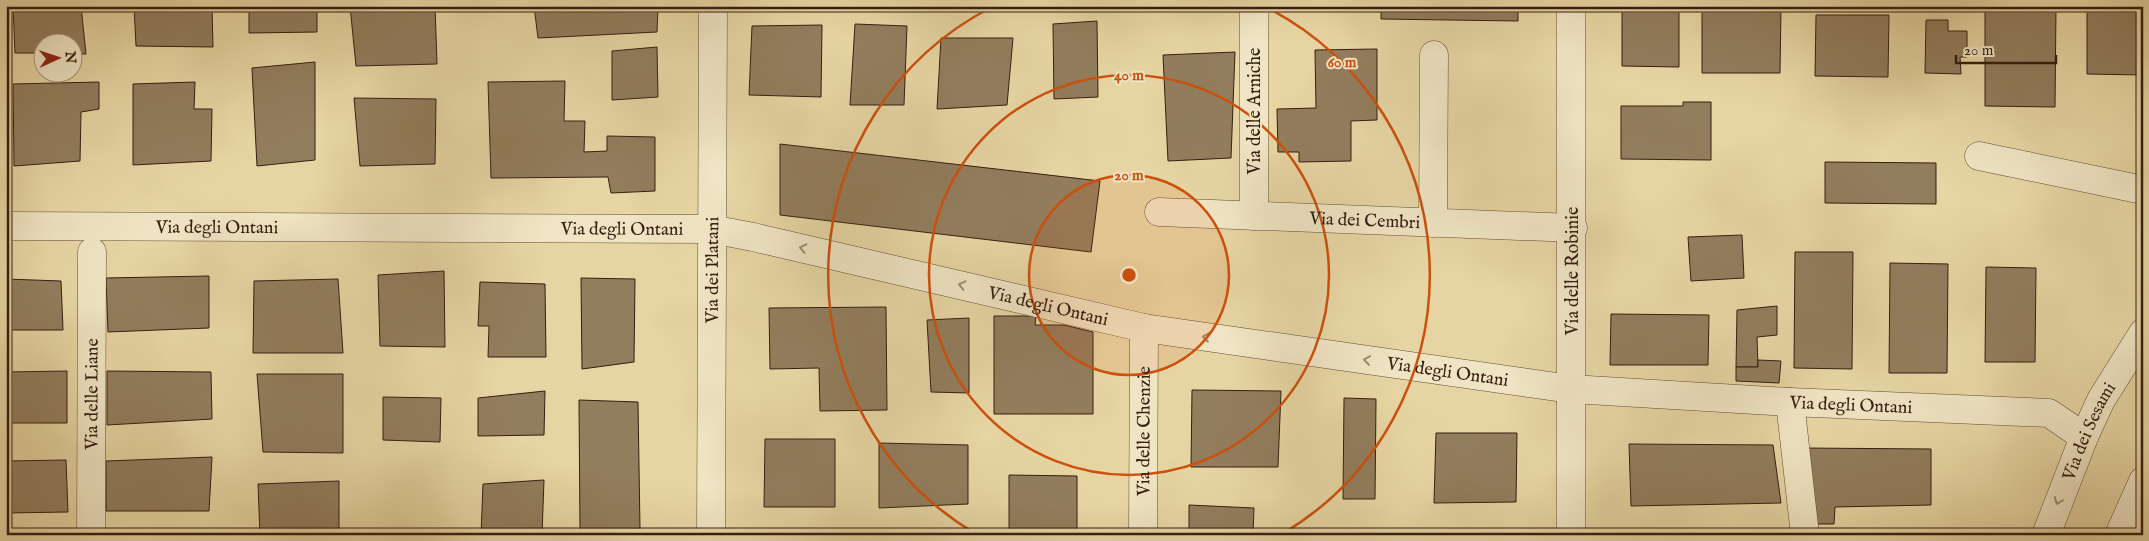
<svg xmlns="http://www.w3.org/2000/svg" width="2149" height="541" viewBox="0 0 2149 541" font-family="'IM FELL English',serif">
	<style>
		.building { fill: #927d5d; stroke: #361e11 }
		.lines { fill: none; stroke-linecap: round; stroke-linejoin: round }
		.minor-casing { stroke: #624c36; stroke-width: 29 }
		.minor { stroke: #efe4c3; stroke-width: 28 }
		.oneway { stroke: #9c8b73 }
		.ring { fill: none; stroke: #cd500d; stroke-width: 2.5 }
		.labels { text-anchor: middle; stroke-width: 4; stroke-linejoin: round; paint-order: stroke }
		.street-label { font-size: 18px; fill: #361e11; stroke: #efe4c3 }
		.centre { fill: #cd500d; stroke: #efe4c3; stroke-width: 2.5 }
		.ring-label { font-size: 15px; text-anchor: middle; font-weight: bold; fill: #cd500d; stroke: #efe4c3; stroke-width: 4; stroke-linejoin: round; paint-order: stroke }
	</style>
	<rect width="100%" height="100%" fill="#e6d5a3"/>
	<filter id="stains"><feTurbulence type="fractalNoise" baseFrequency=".004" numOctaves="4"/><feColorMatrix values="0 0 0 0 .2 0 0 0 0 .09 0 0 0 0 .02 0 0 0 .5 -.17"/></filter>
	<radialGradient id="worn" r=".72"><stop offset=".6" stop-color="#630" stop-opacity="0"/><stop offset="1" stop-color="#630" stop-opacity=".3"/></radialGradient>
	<g class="building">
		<polygon points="13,6 81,6 86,54 72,54 72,42 42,42 42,53 15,53"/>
		<polygon points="134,6 212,6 213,47 136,46"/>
		<polygon points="249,6 317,6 317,32 249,33"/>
		<polygon points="350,6 435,6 437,64 356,66"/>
		<polygon points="534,6 658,6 657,32 538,38"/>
		<polygon points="1381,6 1518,6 1518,21 1381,19"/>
		<polygon points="1622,6 1679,6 1679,67 1622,66"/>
		<polygon points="1702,6 1781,6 1780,73 1702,73"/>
		<polygon points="1985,6 2056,6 2055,107 1985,106"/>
		<polygon points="2087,6 2143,6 2143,75 2087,74"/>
		<polygon points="1816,15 1889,15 1888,77 1815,76"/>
		<polygon points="1926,20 1948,20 1948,31 1967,31 1967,57 1960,57 1961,74 1925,73"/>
		<polygon points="1097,21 1098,97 1054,99 1053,24"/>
		<polygon points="855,24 907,26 904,105 850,105"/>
		<polygon points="822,25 821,97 749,95 752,26"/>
		<polygon points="941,38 1013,38 1007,105 937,109"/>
		<polygon points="657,47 658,97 612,100 612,51"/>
		<polygon points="1377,49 1377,120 1351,121 1351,161 1299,162 1299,152 1278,152 1277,109 1316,108 1315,50"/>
		<polygon points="1235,52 1231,158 1168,161 1163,55"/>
		<polygon points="315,62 315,160 257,166 252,68"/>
		<polygon points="565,81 564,121 585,121 584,152 607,151 607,136 655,137 655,191 611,193 608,177 491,178 488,82"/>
		<polygon points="99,82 99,109 81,112 80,161 14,166 13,84"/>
		<polygon points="195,82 194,109 212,109 211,161 133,165 133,84"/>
		<polygon points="354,98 436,99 435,164 360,166"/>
		<polygon points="1683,102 1711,102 1711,160 1621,159 1621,106 1683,106"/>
		<polygon points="780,144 1100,181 1091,252 780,215"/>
		<polygon points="1825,162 1936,163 1936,204 1825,203"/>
		<polygon points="1742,235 1744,278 1691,281 1688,237"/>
		<polygon points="1795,252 1853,252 1852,369 1794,368"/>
		<polygon points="1890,263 1948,264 1947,373 1889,373"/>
		<polygon points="1986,267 2036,268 2035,362 1985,362"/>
		<polygon points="444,271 445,347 380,346 378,275"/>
		<polygon points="209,276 209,328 108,332 106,278"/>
		<polygon points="581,278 635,279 634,362 582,369"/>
		<polygon points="6,279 61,281 63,330 6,330"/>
		<polygon points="338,279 343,353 253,353 254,281"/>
		<polygon points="480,282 545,284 546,357 488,357 489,326 478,326"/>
		<polygon points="1777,306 1777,335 1757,337 1758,367 1736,367 1737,310"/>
		<polygon points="886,307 887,410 820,411 819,368 770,369 769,308"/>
		<polygon points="1611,314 1709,315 1708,365 1610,365"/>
		<polygon points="994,316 1036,316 1035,325 1064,325 1093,332 1093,414 994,414"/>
		<polygon points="969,318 969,393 931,392 927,320"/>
		<polygon points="1758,360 1781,361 1779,383 1736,381 1736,367 1758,367"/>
		<polygon points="67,371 67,423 6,423 6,372"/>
		<polygon points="107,371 211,372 212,419 107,425"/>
		<polygon points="257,374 343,374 343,453 263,452"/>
		<polygon points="1192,390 1281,391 1278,467 1191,467"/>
		<polygon points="545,391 544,435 478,436 478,398"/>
		<polygon points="383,397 441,398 440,442 383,440"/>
		<polygon points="1344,398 1376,399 1375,499 1343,499"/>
		<polygon points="579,400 638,402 640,529 580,531"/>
		<polygon points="1436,433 1517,433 1516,502 1434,503"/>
		<polygon points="765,439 835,439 835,507 764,507"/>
		<polygon points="879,443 968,445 968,504 879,508"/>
		<polygon points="1629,444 1773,445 1781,503 1631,506"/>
		<polygon points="1802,448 1931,449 1931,505 1835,507 1834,524 1810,524"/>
		<polygon points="212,457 209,511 106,511 106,461"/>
		<polygon points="66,460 68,512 6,513 6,461"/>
		<polygon points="1009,475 1077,476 1077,535 1009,535"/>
		<polygon points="544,480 542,535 481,535 483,484"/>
		<polygon points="339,481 339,535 260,535 258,484"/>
		<polygon points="1189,505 1254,508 1253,535 1189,535"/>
	</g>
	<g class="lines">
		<g class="minor-casing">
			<g id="minor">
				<polyline points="1979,156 2143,190"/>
				<path id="s1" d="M 1159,212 L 1573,228"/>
				<polyline points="1254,216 1254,6"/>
				<polyline points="1433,223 1434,55"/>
				<path id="s2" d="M 6,226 L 711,229 L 753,237 L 1144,328 L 1571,389 L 1790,402 L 2049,413 L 2084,437"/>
				<polyline points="1790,402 1805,535"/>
				<path id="s3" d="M 91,535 L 92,252"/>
				<path id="s4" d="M 711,535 L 713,6"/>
				<path id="s5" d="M 1143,535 L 1144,328"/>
				<polyline points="1571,535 1571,6"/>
				<path id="s6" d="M 2046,535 L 2084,437 L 2101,400 L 2143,333"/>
				<polyline points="2119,535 2143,481"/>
			</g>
		</g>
		<use href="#minor" class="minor"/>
	</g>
	<defs><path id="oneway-chevron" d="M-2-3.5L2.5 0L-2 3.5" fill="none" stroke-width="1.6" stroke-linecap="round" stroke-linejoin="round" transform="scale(1.25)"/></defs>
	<g class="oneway">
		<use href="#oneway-chevron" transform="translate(803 248) rotate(-167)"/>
		<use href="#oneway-chevron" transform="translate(962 285) rotate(-167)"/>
		<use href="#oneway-chevron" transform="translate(1206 337) rotate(-172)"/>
		<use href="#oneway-chevron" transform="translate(1367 360) rotate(-172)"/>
		<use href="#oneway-chevron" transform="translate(2058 501) rotate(111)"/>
	</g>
	<circle cx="1129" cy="275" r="100" fill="#cd500d" fill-opacity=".12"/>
	<g class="ring">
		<circle cx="1129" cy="275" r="100"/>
		<circle cx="1129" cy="275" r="200"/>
		<path d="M976 534A301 301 0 0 1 992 7M1266 7A301 301 0 0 1 1282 534"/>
	</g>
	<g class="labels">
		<g class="street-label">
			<text transform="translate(1254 111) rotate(-90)" y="6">Via delle Arniche</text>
			<text dy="6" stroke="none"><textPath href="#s1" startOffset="206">Via dei Cembri</textPath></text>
			<text dy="6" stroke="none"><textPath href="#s2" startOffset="211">Via degli Ontani</textPath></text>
			<text dy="6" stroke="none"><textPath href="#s2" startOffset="616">Via degli Ontani</textPath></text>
			<text dy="6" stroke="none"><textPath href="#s4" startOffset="265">Via dei Platani</textPath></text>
			<text transform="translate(1572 271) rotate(-90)" y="6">Via delle Robinie</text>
			<text dy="6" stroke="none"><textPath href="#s2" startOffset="1051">Via degli Ontani</textPath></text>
			<text dy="6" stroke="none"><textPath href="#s2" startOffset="1456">Via degli Ontani</textPath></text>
			<text dy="6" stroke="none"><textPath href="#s3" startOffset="141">Via delle Liane</textPath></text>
			<text dy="6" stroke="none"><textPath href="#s2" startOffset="1861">Via degli Ontani</textPath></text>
			<text dy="6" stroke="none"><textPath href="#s5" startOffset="104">Via delle Chenzie</textPath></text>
			<text dy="6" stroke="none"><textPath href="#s6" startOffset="112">Via dei Sesami</textPath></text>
		</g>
	</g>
	<circle cx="1129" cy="275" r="8" class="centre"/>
	<g class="ring-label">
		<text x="1342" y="67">60 m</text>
		<text x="1129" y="80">40 m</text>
		<text x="1129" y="180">20 m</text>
	</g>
	<rect width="2149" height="541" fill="none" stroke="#e6d5a3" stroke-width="25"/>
	<rect x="8" y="8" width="2134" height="526" fill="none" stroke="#361e11" stroke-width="2.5"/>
	<rect x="12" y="12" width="2124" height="516" fill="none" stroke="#361e11"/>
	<g transform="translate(58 58) rotate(87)"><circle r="24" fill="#efe4c3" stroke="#a5957c"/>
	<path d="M0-4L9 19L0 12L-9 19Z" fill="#8f2418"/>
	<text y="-8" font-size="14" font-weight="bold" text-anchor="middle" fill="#361e11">N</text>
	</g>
	<path d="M1956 55v8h100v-8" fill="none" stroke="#361e11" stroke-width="2.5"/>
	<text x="1964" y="55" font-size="15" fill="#361e11" stroke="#efe4c3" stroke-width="4" paint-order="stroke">20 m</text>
	<rect width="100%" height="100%" filter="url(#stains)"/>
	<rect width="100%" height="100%" fill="url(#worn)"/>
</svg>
